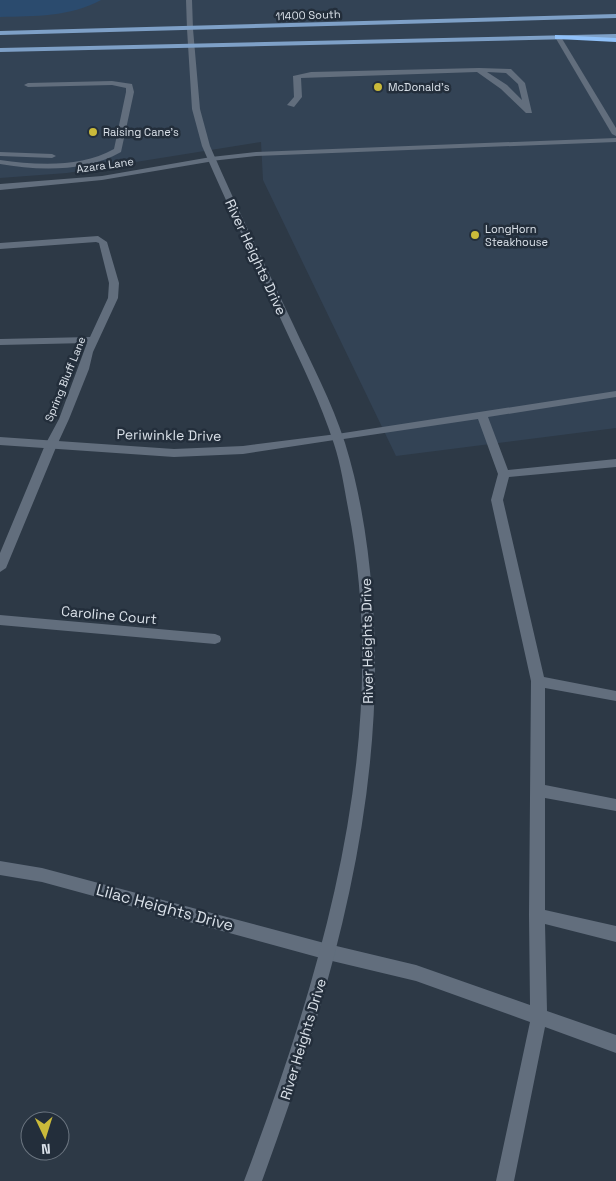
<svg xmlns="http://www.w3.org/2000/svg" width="616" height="1181" viewBox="0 0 616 1181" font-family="'Space Grotesk',sans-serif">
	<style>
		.built { fill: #334355 }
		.green { fill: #2b4b6e }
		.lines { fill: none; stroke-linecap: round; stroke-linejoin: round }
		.lane { fill: #626e7d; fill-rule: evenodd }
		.street { fill: #626e7d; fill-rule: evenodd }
		.secondary { fill: #626e7d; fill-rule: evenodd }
		.primary { fill: #7ea0c7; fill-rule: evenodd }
		.highway { fill: #90c1f9; fill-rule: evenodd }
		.poi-dot { fill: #caba3a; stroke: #232e3b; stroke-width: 2 }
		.labels { text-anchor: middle; stroke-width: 5; stroke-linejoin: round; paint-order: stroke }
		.far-street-label { font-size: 11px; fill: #dae1e9; stroke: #232e3b }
		.far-poi-label { font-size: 11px; fill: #dae1e9; stroke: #232e3b; text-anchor: start }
		.street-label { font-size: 14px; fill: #dae1e9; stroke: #232e3b }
		.near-street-label { font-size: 16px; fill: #dae1e9; stroke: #232e3b }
	</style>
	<rect width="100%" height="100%" fill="#2d3946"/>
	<polygon class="built" points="0,0 616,0 616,428 396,456 263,180 261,142 67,173 0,178"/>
	<path class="green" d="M 0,0 L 101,0 C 70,17 35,16 0,17 Z"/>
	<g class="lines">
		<g class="lane">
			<polygon points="556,36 561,37 616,128 616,136 612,134 555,37"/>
			<path d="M 479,68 L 511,69 L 525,83 L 532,113 L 526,113 L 501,89 L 477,72 L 301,78 L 302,97 L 294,107 L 287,105 L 294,97 L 293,76 L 311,72 ZM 487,72 L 506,73 L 518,84 L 522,100 L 507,85 Z"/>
			<path d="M 112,81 L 132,84 L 134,92 L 121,152 C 86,172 39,171 0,164 L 0,160 C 36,165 81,168 114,149 L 126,92 L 126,88 L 112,85 L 28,87 L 24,85 L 28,83 Z"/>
			<polygon points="616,138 616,142 256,156 211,161 207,159 211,157 256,152"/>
			<polygon points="0,152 52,154 56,156 52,158 0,156"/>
			<polygon points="98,236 107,242 119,283 118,298 93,352 89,369 69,419 57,445 6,568 0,572 0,553 45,445 59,419 87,343 0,345 0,339 90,337 108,298 109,283 99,243 96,242 0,249 0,243"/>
			<polygon points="616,391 616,397 488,417 508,470 616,459 616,467 509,477 503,500 544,677 616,691 616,701 545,688 545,785 616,799 616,811 545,798 545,910 616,926 616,942 545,924 547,1011 616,1035 616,1053 545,1027 514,1181 496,1181 530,1022 416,981 328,960 322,957 320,952 322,947 328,944 416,965 530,1005 529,915 531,681 491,500 498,474 478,419 337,440 332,437 337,434"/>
			<polygon points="0,615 215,634 220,636 221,639 220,642 215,644 0,625"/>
		</g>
		<g class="street">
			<polygon points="186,0 192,0 193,29 190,31 187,29"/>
			<polygon points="211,157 214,157 214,161 102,180 0,190 0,184 102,176"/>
			<polygon points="337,434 341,435 342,437 341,439 243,454 174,457 0,445 0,437 174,449 243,446"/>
			<polygon points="0,861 42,868 328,944 334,947 336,952 334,957 328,960 42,882 0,875"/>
		</g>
		<path class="secondary" d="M 190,27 L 193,29 L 200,109 L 210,146 C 236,206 265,265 293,324 C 311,363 332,402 345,443 C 360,491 368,543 372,593 C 389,796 331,992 262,1181 L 244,1181 C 324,968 393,737 348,508 C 344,487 341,465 334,444 C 321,403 301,363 283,324 C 256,265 228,206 202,146 L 192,109 L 187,29 Z"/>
		<g class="primary">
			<polygon points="616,14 616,18 0,35 0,31"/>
			<polygon points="616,34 616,38 0,52 0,48"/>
		</g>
		<polygon class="highway" points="555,35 616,38 616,42 558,39 555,39"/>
	</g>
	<g class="poi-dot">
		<circle cx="378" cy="87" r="5"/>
		<circle cx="93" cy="132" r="5"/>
		<circle cx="475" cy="235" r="5"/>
	</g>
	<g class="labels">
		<g class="far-street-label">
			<text transform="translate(308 15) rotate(-2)" y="4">11400 South</text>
			<text transform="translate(105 165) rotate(-8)" y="4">Azara Lane</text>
			<text transform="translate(65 379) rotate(-68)" y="4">Spring Bluff Lane</text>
		</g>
		<g class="far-poi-label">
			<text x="388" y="91">McDonald's</text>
			<text x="103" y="136">Raising Cane's</text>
			<text x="485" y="233">LongHorn<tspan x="485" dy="13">Steakhouse</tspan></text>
		</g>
		<g class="street-label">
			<text transform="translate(256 257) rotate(65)" y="5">River Heights Drive</text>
			<text transform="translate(169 435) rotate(1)" y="5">Periwinkle Drive</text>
			<text transform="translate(109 615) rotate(5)" y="5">Caroline Court</text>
			<text transform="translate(367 641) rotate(-91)" y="5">River Heights Drive</text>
			<text transform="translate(303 1039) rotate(-73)" y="5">River Heights Drive</text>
		</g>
		<g class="near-street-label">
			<text transform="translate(165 907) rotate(15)" y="6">Lilac Heights Drive</text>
		</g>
	</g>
	<g transform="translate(45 1136) rotate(176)"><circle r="24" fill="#232e3b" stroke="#6c7681"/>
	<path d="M0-4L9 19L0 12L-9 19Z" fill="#caba3a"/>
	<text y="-8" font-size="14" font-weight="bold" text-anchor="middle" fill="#dae1e9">N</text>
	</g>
</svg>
